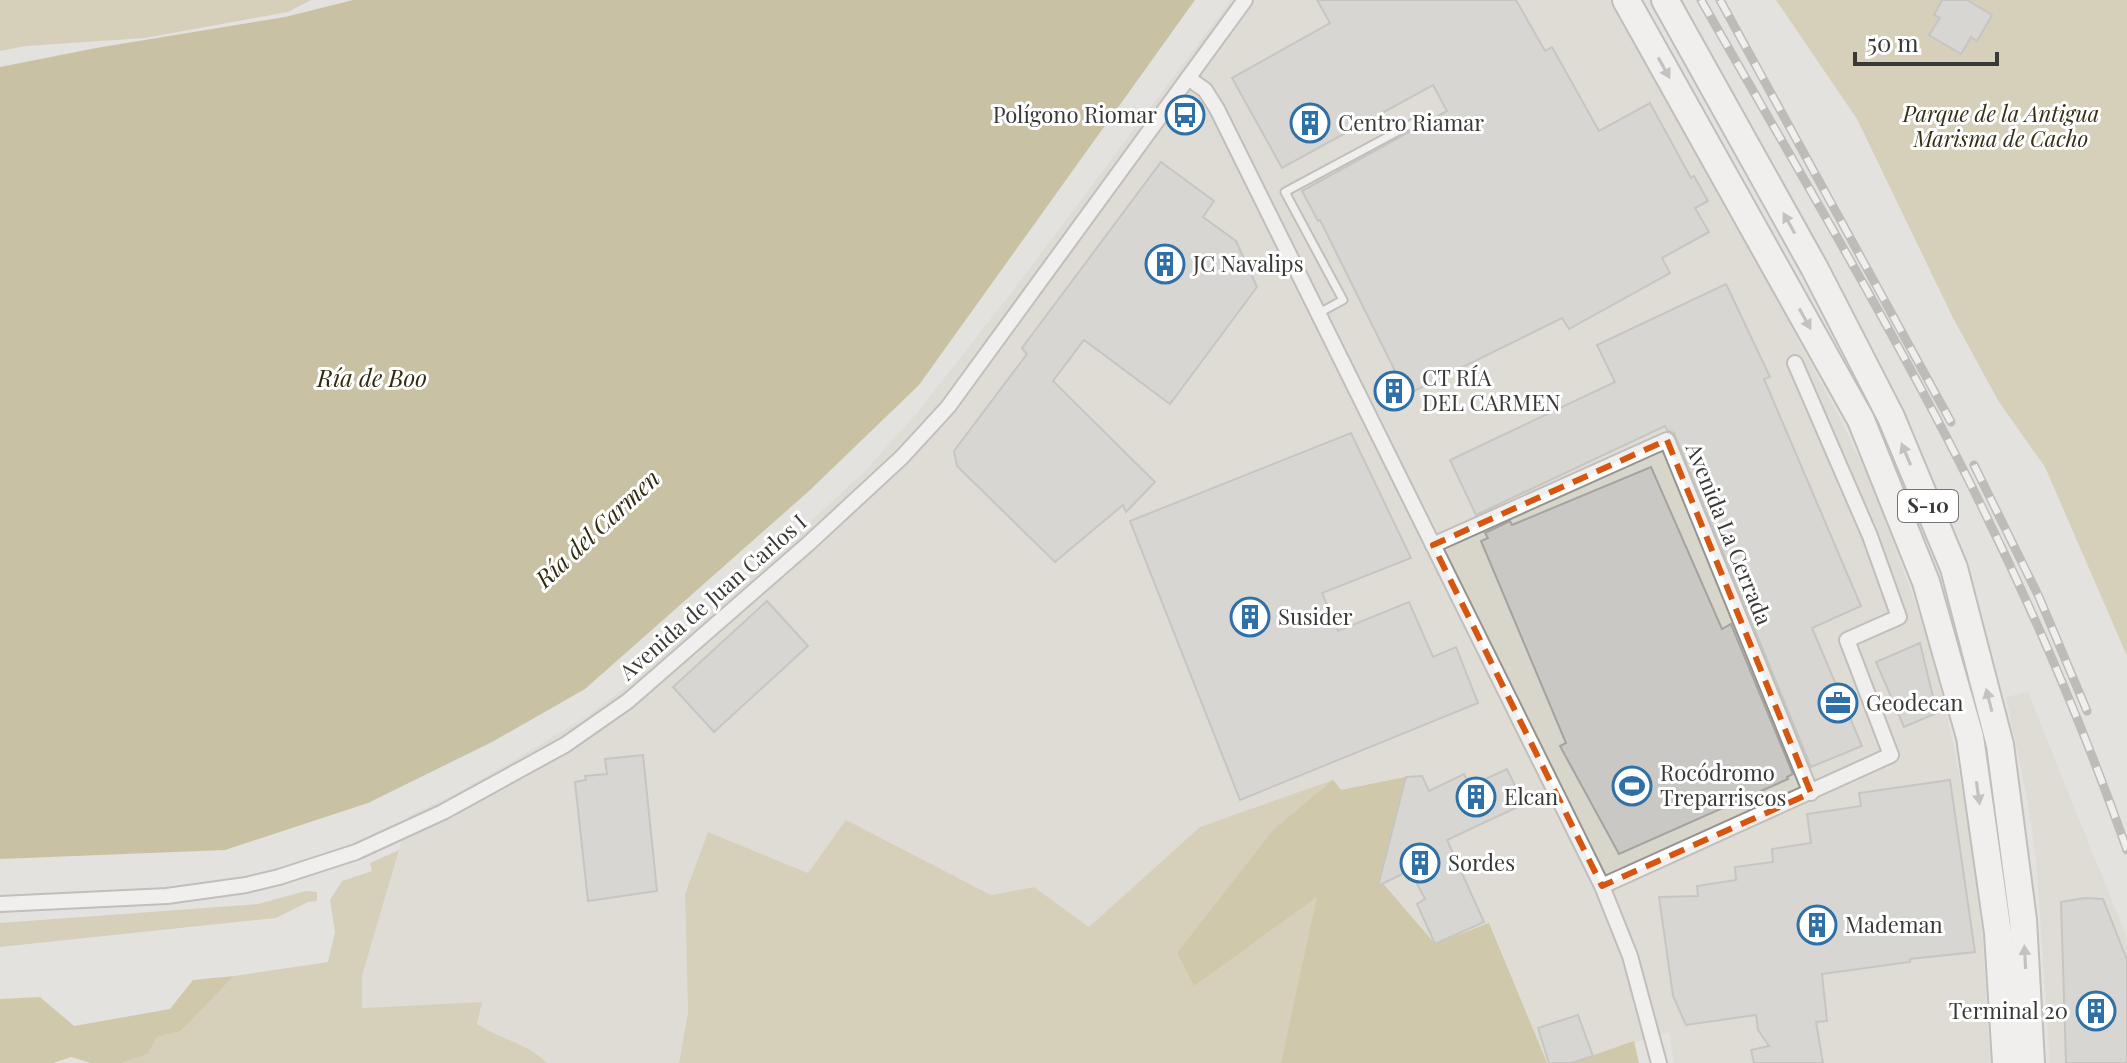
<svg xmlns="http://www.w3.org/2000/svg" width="2127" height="1063" viewBox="0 0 2127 1063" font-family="'Playfair Display',serif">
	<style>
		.built { fill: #d8d6cb }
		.green { fill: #c5bb8f }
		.forest { fill: #b7a96c }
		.water { fill: #a89a5e }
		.building { fill: #c9c8c5; stroke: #a4a3a0; stroke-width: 2 }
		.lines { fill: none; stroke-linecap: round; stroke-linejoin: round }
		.lane-casing { stroke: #959491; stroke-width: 11 }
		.street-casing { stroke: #959491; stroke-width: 18 }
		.highway-casing { stroke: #959491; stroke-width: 30 }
		.lane { stroke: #fff; stroke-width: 7 }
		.street { stroke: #fff; stroke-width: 14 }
		.highway { stroke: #fff; stroke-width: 26 }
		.rail-casing { stroke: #908f8d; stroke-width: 9 }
		.rail { stroke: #fff; stroke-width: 6; stroke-dasharray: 18; stroke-linecap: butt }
		.oneway { fill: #9c9c9c }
		.marked { fill: none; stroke: #d65610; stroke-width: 6; stroke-dasharray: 16 10; stroke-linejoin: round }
		.labels { text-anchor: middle; stroke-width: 6; stroke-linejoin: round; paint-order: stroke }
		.shield { fill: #fff; stroke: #747474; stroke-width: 2 }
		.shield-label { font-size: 20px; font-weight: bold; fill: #393938 }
		.park-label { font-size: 22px; font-style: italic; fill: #342e12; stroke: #fff }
		.poi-label { font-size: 22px; fill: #393938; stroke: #fff; text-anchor: start }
		.street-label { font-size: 22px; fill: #393938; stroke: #fff }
		.water-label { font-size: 24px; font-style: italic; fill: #312b0e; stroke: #fff }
	</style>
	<rect width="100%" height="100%" fill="#e3e2df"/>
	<g class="built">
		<polygon points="1231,0 1610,0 1661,85 1840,418 1875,492 1908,583 1928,640 1948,718 1970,830 1983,944 1990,1063 1674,1063 1669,1032 1571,1063 1547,1063 1490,923 1435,944 1380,879 1405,777 1340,790 1201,827 1089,927 1034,887 991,895 846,821 808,873 685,894 688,1012 679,1063 547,1063 538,1054 494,1036 477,1024 481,1002 362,1008 362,976 409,816 455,794 511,762 589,715 637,679 862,474 917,413 1007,298"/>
		<polygon points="2028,692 2127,938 2127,1063 2050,1063 2036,859 2028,803 2006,697"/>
	</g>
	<g class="green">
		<polygon points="0,0 311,0 288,12 145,38 26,46 0,51"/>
		<polygon points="1776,0 2127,0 2127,656 2045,467 1999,402 1953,318 1857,119"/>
		<polygon points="1406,777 1380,880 1435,944 1489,923 1547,1063 679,1063 688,1012 685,894 708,832 808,873 846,820 991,895 1034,887 1089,927 1200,827 1333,780 1341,790"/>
		<path d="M 399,850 L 362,976 L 362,1008 L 482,1002 L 477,1024 C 499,1039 529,1044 547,1063 L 122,1063 L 148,1054 L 157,1037 L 181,1031 L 234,976 L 328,962 L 335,932 L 330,900 L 342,881 L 372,871 L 370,863 Z"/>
		<polygon points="306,891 317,892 317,901 308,902 276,918 0,947 0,923 258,904"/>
	</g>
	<g class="forest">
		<polygon points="1406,777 1380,880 1435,944 1489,923 1547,1063 1281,1063 1317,897 1194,986 1177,953 1274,829 1333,780 1341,790"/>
		<polygon points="234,976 181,1031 157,1037 148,1054 122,1063 91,1063 71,1057 53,1063 0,1063 0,999 40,997 74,1026 170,1009 193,980"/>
		<polygon points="1634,1041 1639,1063 1571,1063"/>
	</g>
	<polygon class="water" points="353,0 1195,0 919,385 809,491 585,689 492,742 368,803 225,850 0,859 0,67 96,48 285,17"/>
	<g class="building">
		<polygon points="1317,0 1516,0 1545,51 1552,47 1599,131 1650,103 1691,178 1694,176 1708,201 1695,208 1709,232 1662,258 1670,273 1569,329 1562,318 1392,402 1384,386 1399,379 1320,220 1318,221 1302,191 1447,111 1433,85 1282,168 1232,78 1330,23"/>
		<polygon points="1942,0 1967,0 1992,15 1977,41 1971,37 1961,54 1929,35 1940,18 1934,15"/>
		<polygon points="1161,162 1214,201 1203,217 1236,241 1257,287 1170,404 1084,340 1053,381 1155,482 1126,512 1123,505 1055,562 957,466 954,451 1027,354 1022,348"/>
		<polygon points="1726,284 1770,377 1764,379 1861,606 1812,628 1862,746 1811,767 1674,433 1667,430 1665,426 1476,515 1450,460 1615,382 1597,345"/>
		<polygon points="1351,433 1411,558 1322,593 1338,631 1409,602 1433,657 1456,647 1478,703 1240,800 1130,521"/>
		<polygon points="1651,467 1722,629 1731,624 1793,774 1787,777 1788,779 1619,854 1560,746 1566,743 1481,541 1488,538 1485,533 1510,521 1512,525"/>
		<polygon points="767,601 808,646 714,732 673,687"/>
		<polygon points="1920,643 1937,713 1904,727 1876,662"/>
		<polygon points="643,755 657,891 588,901 575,782 586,780 585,776 607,774 605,759"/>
		<polygon points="1507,769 1524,804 1447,840 1484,922 1435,944 1417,904 1425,899 1410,870 1378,886 1406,777 1422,776 1429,791 1464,774 1470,786"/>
		<polygon points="1950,780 1975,952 1910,959 1910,962 1822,974 1827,1021 1816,1022 1823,1063 1754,1063 1751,1050 1769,1046 1758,1030 1756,1015 1686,1025 1673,996 1659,897 1698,896 1697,886 1736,880 1735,867 1773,862 1772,849 1811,843 1807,814 1861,806 1859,793"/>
		<polygon points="2084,898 2103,899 2127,960 2127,1063 2066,1063 2061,902"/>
		<polygon points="1578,1015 1593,1056 1571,1063 1549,1063 1538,1028"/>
	</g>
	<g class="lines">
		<g class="lane-casing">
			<polyline id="lane" points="1319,313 1343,300 1285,192 1419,120"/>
		</g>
		<g class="street-casing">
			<g id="street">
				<polyline points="1188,78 1205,90 1217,109 1602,886 1630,956 1659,1063"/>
				<polyline points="1433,545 1667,440 1811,793"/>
				<polyline points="1602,886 1891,755 1847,640 1899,617 1870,536 1795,363"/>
				<polyline points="0,904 167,896 246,885 279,877 356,852 443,812 565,745 628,701 808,544 902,457 948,407 1245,0"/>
			</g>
		</g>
		<g class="highway-casing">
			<g id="highway">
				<polyline points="1626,0 1861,420 1926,582 1970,737 1998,933 2006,1063"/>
				<polyline points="1665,0 1815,269 1891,417 1954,568 2000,745 2023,920 2031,1063"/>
			</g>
		</g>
		<use href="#lane" class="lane"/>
		<use href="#street" class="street"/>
		<use href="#highway" class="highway"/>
		<g class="rail-casing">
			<g id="rail">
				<path d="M 1701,0 C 1791,158 1885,315 1967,477 C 2028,598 2082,722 2127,850"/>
				<polyline points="1720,0 1951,422"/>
				<polyline points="1974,465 2039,597 2087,711"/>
			</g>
		</g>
		<use href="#rail" class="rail"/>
	</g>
	<defs><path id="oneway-solid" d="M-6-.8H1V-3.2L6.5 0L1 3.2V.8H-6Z" transform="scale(2)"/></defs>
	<g class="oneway">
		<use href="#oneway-solid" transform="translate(1664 68) rotate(61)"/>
		<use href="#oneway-solid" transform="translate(1789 223) rotate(-119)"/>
		<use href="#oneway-solid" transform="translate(1805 319) rotate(61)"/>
		<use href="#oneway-solid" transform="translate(1906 454) rotate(-113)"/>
		<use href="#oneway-solid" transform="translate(1989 700) rotate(-104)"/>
		<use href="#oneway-solid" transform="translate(1978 793) rotate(82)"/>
		<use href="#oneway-solid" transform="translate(2025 957) rotate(-93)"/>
	</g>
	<path d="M0 0H2127V1063H0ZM 1667,440 L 1811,793 L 1602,886 L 1433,545 Z" fill="#e3e2df" fill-opacity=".55" fill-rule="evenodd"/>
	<path class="marked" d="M 1667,440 L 1811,793 L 1602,886 L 1433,545 Z"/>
	<defs>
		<g id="bus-ring" transform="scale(2)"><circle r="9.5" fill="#fff" stroke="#2f70a6" stroke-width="1.5"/><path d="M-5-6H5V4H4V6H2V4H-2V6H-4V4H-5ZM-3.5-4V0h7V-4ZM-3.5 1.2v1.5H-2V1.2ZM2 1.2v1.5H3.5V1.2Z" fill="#2f70a6"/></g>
		<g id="building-ring" transform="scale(2)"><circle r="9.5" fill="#fff" stroke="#2f70a6" stroke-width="1.5"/><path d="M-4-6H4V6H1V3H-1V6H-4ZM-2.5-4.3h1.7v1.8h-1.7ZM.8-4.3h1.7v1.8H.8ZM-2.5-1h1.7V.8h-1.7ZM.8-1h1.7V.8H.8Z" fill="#2f70a6"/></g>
		<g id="office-ring" transform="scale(2)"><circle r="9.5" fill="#fff" stroke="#2f70a6" stroke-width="1.5"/><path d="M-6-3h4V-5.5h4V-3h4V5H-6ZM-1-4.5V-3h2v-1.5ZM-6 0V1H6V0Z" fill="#2f70a6"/></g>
		<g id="stadium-ring" transform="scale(2)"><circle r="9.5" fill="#fff" stroke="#2f70a6" stroke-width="1.5"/><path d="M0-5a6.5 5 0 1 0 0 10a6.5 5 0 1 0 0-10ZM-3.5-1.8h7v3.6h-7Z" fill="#2f70a6"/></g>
	</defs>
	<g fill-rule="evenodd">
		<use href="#bus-ring" x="1185" y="115"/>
		<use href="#building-ring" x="1310" y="123"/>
		<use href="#building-ring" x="1165" y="264"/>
		<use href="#building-ring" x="1394" y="391"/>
		<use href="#building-ring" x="1250" y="617"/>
		<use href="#office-ring" x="1838" y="703"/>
		<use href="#stadium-ring" x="1632" y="786"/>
		<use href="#building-ring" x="1476" y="797"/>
		<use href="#building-ring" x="1420" y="863"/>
		<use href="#building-ring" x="1817" y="925"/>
		<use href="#building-ring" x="2096" y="1011"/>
	</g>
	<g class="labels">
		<rect class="shield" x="1898" y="490" width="60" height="32" rx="6"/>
		<g class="shield-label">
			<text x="1928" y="513">S-10</text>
		</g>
		<g class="park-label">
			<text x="2001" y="122">Parque de la Antigua<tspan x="2001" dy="25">Marisma de Cacho</tspan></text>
		</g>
		<g class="poi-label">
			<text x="1157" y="123" text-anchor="end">Polígono Riomar</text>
			<text x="1338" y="131">Centro Riamar</text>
			<text x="1193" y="272">JC Navalips</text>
			<text x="1422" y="386">CT RÍA<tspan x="1422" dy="25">DEL CARMEN</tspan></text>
			<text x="1278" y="625">Susider</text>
			<text x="1866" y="711">Geodecan</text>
			<text x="1660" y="781">Rocódromo<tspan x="1660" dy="25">Treparriscos</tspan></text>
			<text x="1504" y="805">Elcan</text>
			<text x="1448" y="871">Sordes</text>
			<text x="1845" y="933">Mademan</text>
			<text x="2068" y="1019" text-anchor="end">Terminal 20</text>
		</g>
		<g class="street-label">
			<text transform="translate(1729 534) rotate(68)" y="8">Avenida La Cerrada</text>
			<text transform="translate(713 597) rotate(-41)" y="8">Avenida de Juan Carlos I</text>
		</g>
		<g class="water-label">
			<text x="372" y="387">Ría de Boo</text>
			<text transform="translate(598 529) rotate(-43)" y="8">Ría del Carmen</text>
		</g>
	</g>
	<path d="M1855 52v12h142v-12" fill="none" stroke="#393938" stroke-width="4"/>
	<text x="1867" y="52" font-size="24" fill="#393938" stroke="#ffffff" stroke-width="6" paint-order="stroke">50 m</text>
</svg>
